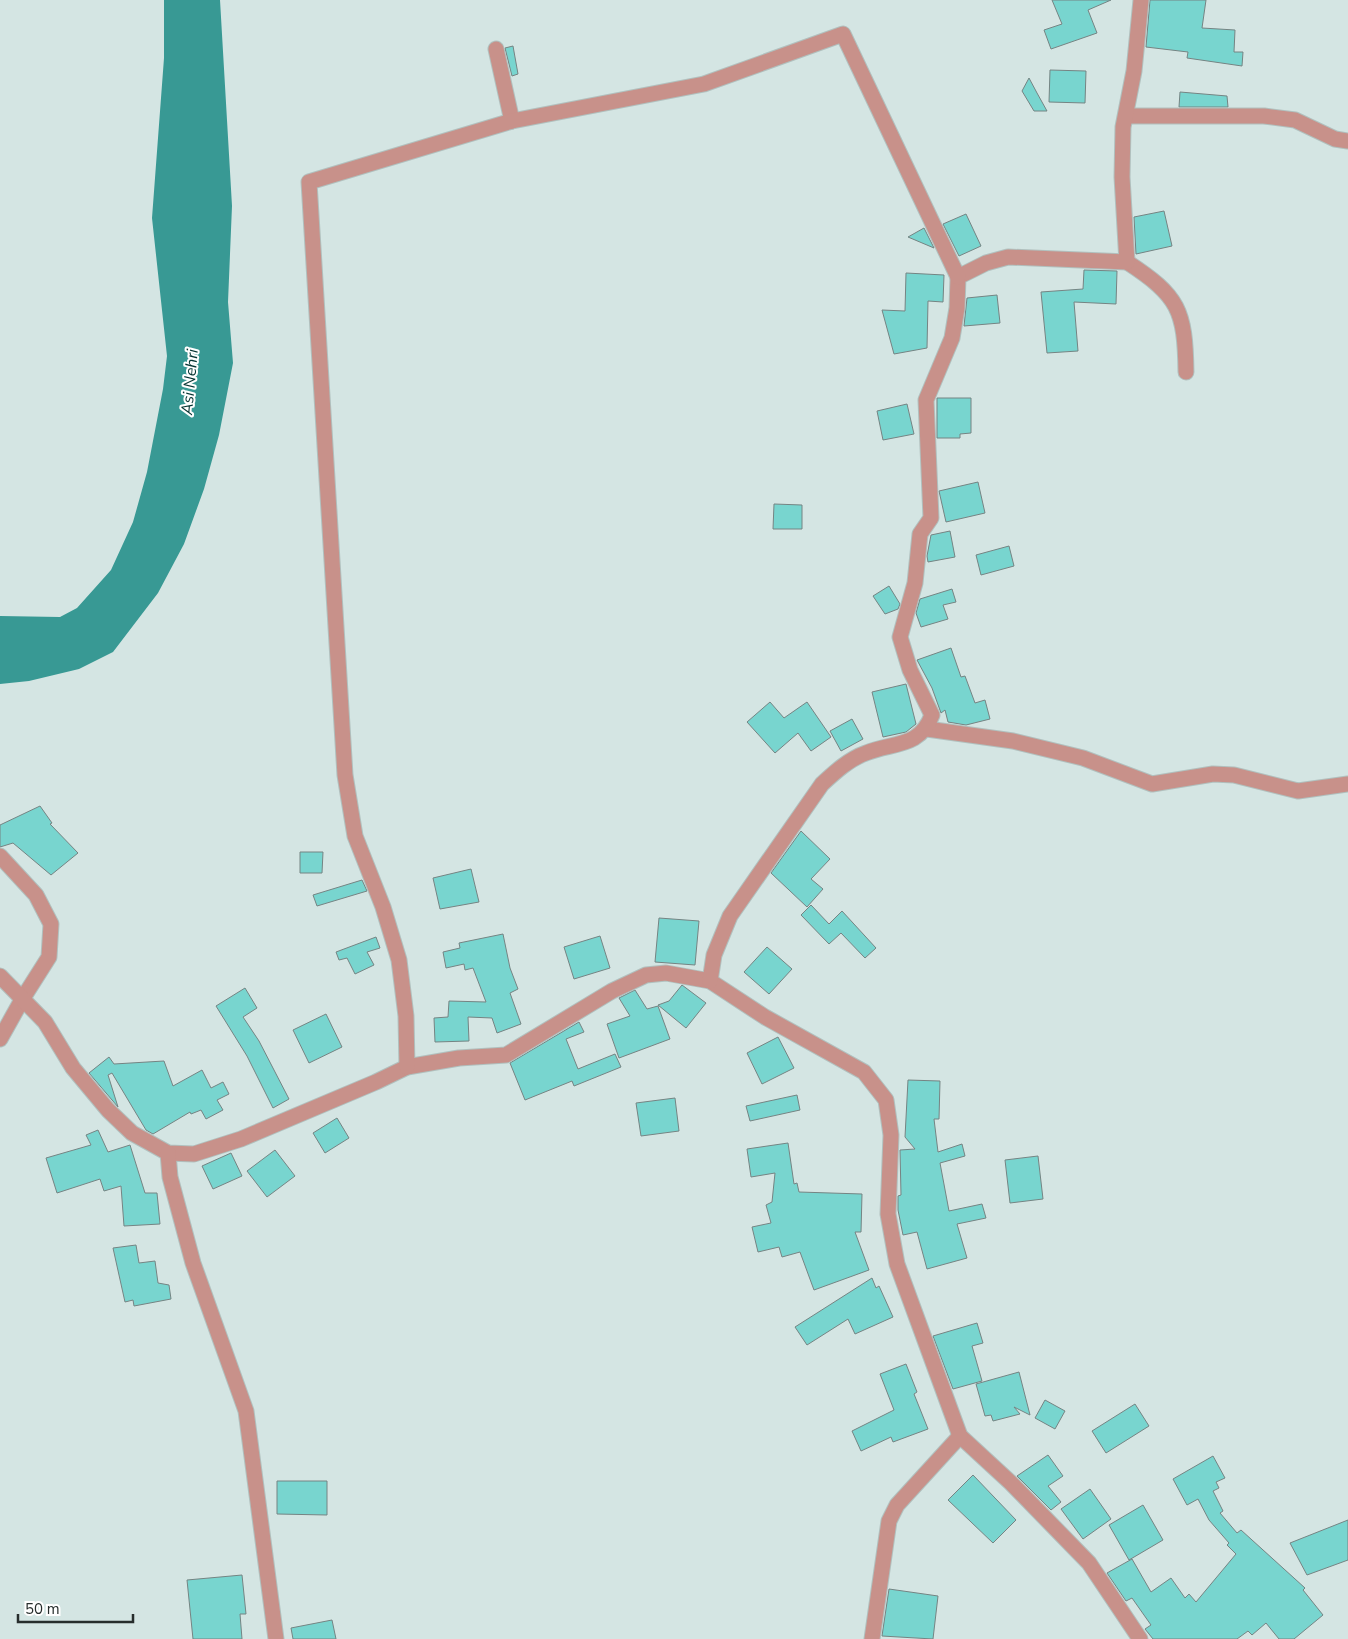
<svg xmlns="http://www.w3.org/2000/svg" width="1348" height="1639" viewBox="0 0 1348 1639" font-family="'Nunito Sans',sans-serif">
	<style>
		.water { fill: #389994 }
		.building { fill: #78d5cf; stroke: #758483 }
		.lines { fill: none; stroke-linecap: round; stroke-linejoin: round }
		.minor-casing { stroke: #b1c0be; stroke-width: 17 }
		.minor { stroke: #c8918a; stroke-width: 15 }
		.labels { text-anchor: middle; stroke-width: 4; stroke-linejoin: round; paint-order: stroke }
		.water-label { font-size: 16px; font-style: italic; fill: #053432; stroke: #fff }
	</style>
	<rect width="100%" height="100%" fill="#d4e5e3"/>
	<polygon class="water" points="164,0 220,0 232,206 228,302 233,363 219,435 204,489 184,544 158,593 113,652 79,669 29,681 0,684 0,616 60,617 77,608 111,570 133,522 147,472 163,389 167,356 152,218 164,58"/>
	<g class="building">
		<polygon points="1052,0 1111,0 1088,10 1097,33 1051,49 1044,30 1062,24"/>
		<polygon points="1150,0 1206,0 1202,28 1235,30 1234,52 1243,52 1242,66 1187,58 1188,52 1146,47"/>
		<polygon points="513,46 518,74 512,76 505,48"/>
		<polygon points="1050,70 1086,71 1085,103 1049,102"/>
		<polygon points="1029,78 1037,93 1047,111 1034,111 1022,91"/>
		<polygon points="1180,92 1227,96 1228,107 1179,107"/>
		<polygon points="1164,211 1172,246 1136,254 1134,217"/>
		<polygon points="966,214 981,246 959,256 943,224"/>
		<polygon points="924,228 934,248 908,237"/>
		<polygon points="1084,270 1117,271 1116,304 1074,302 1078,351 1047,353 1041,292 1083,289"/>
		<polygon points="906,273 944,275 943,302 928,301 927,348 894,354 882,310 905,311"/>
		<polygon points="997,295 1000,323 964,326 967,298"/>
		<polygon points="937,398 971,398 971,433 960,434 960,438 937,438"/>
		<polygon points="907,404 914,434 883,440 877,411"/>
		<polygon points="978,482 985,513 946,522 939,491"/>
		<polygon points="774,504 802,505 802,529 773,529"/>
		<polygon points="950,531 955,557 928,562 927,556 931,535"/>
		<polygon points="1009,546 1014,566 981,575 976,555"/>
		<polygon points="889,586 900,604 898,609 885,614 873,596"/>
		<polygon points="952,589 956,602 943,605 948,619 921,627 916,613 920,599"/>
		<polygon points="951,648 961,677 965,676 975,703 985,700 990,719 966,725 948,722 945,710 941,713 932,688 917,660"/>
		<polygon points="906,684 916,724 906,732 883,737 872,692"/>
		<polygon points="770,702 784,718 807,702 831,737 811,751 798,733 775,753 747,722"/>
		<polygon points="852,719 863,739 841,751 830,731"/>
		<polygon points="40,806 52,823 50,824 78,853 51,875 13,843 0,847 0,825"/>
		<polygon points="801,831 830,859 811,879 823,889 807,907 771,873"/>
		<polygon points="300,852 323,852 322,873 300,873"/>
		<polygon points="471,869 479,902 440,909 433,878"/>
		<polygon points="362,880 367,891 317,906 313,895"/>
		<polygon points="811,905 829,924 842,911 876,948 865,958 841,933 829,944 801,915"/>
		<polygon points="659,918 699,921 695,965 655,962"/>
		<polygon points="503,934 510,968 518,989 510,993 521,1024 497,1033 492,1018 468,1017 469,1041 435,1042 434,1018 448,1017 449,1001 486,1002 473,968 465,970 464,964 446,968 443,952 460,948 459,943"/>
		<polygon points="600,936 610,968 574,979 564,947"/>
		<polygon points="376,937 380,948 367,952 374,965 355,974 347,958 339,960 336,952"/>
		<polygon points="767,947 792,969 769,994 744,972"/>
		<polygon points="682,985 706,1003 686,1028 658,1005 669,1001"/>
		<polygon points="245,988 257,1008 243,1017 259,1041 289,1099 273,1108 247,1056 216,1006"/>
		<polygon points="635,990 647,1009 658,1006 670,1039 619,1058 607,1024 630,1016 619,998"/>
		<polygon points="326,1014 342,1047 309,1063 293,1030"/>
		<polygon points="579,1022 584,1032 566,1039 578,1069 615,1054 621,1067 574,1086 572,1081 525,1100 510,1063"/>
		<polygon points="778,1037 794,1068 762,1084 747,1053"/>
		<polygon points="109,1057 114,1064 164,1061 173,1086 202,1070 211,1088 223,1082 229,1094 217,1100 223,1110 206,1119 201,1110 191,1114 190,1112 153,1134 146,1130 112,1073 108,1075 118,1107 89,1073"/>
		<polygon points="908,1080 940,1081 939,1119 934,1119 938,1152 962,1144 965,1156 940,1163 949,1211 982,1204 986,1218 957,1224 967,1258 927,1269 917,1232 903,1235 898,1210 898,1196 901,1195 900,1150 915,1149 905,1137"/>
		<polygon points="797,1095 800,1110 750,1121 746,1106"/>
		<polygon points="675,1098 679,1131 641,1136 636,1103"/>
		<polygon points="337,1118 349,1138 325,1153 313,1133"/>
		<polygon points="98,1130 108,1152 130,1145 145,1193 157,1193 160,1224 124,1226 121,1186 104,1191 100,1179 57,1193 46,1158 91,1145 86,1135"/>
		<polygon points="788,1143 794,1184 797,1183 799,1192 862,1194 861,1232 855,1232 869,1270 814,1290 800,1252 782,1257 779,1247 758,1252 752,1227 771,1223 766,1205 772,1202 775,1173 751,1177 747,1149"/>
		<polygon points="275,1150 295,1176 267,1197 247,1171"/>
		<polygon points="231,1153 242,1176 213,1189 202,1166"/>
		<polygon points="1038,1156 1043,1199 1010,1203 1005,1160"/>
		<polygon points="136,1245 139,1263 155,1261 158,1283 169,1285 171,1299 134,1306 133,1300 125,1302 113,1248"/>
		<polygon points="872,1278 876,1288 879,1286 893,1317 855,1334 848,1319 807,1345 795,1327"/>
		<polygon points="977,1323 983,1343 972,1346 982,1381 953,1389 933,1336"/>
		<polygon points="906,1364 917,1392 914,1394 928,1429 893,1442 891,1437 861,1451 852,1431 894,1410 880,1374"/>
		<polygon points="1019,1372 1030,1415 1014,1407 1020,1414 993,1421 991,1415 985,1416 976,1384"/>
		<polygon points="1045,1400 1065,1411 1055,1429 1035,1418"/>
		<polygon points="1135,1404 1149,1426 1106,1453 1092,1431"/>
		<polygon points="1048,1455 1063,1476 1048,1486 1061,1502 1051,1510 1017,1476"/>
		<polygon points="1213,1456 1225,1478 1216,1482 1219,1488 1213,1491 1223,1511 1220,1513 1237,1533 1241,1530 1305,1588 1303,1590 1323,1615 1294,1639 1279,1639 1266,1623 1252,1635 1248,1631 1237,1639 1153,1639 1145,1629 1151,1625 1132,1598 1126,1601 1107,1573 1132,1559 1151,1592 1171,1578 1185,1598 1189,1594 1196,1602 1236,1554 1227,1545 1229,1543 1209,1520 1198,1499 1187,1505 1173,1479"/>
		<polygon points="973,1475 1016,1520 993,1543 948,1500"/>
		<polygon points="277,1481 327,1481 327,1515 277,1514"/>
		<polygon points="1090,1489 1111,1519 1083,1539 1061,1509"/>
		<polygon points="1143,1505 1163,1540 1129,1560 1109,1525"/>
		<polygon points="1348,1520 1348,1560 1307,1575 1290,1543"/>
		<polygon points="242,1575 246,1614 240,1614 242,1639 193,1639 187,1580"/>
		<polygon points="889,1589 938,1596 933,1639 882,1636"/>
		<polygon points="332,1620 336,1639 293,1639 291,1628"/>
	</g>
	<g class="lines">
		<g class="minor-casing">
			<g id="minor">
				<polyline points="496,49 512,121"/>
				<polyline points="1126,116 1264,116 1295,120 1335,139 1348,141"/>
				<path d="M 1127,262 C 1179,296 1185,310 1186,372"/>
				<polyline points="927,729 1013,741 1083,758 1152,784 1213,774 1234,775 1298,791 1348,784"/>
				<polyline points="0,856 36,895 51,924 49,957 23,998 0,1039"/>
				<polyline points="0,976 45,1022 73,1068 108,1110 132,1133 168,1153 194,1154 241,1139 376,1082 407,1067 459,1058 506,1055 612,991 646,975 666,973 710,981 765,1017 864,1072 886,1100 891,1135 888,1214 897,1264 960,1436 1011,1483 1089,1563 1140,1639"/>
				<path d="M 710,981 L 714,955 L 730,916 L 822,784 C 835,772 849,759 866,753 C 893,742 920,748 932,715 L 910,670 L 900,637 L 915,583 L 920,534 L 931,518 L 926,400 L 952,338 L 957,308 L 958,277 L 986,263 L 1008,257 L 1127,262 L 1122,177 L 1123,127 L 1134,71 L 1141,0"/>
				<polyline points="407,1067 406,1016 399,960 383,907 355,836 345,775 309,182 512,121 704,84 843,34 958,277"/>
				<polyline points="168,1153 170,1177 193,1263 246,1411 276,1639"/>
				<polyline points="872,1639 889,1521 897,1505 960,1436"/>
			</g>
		</g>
		<use href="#minor" class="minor"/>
	</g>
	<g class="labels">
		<g class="water-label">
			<text transform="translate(189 382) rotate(-85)" y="6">Asi Nehri</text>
		</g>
	</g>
	<path d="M18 1614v8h115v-8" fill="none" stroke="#262d2c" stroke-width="2.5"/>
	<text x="25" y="1614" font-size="15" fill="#262d2c" stroke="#ffffff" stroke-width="4" paint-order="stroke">50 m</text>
</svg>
